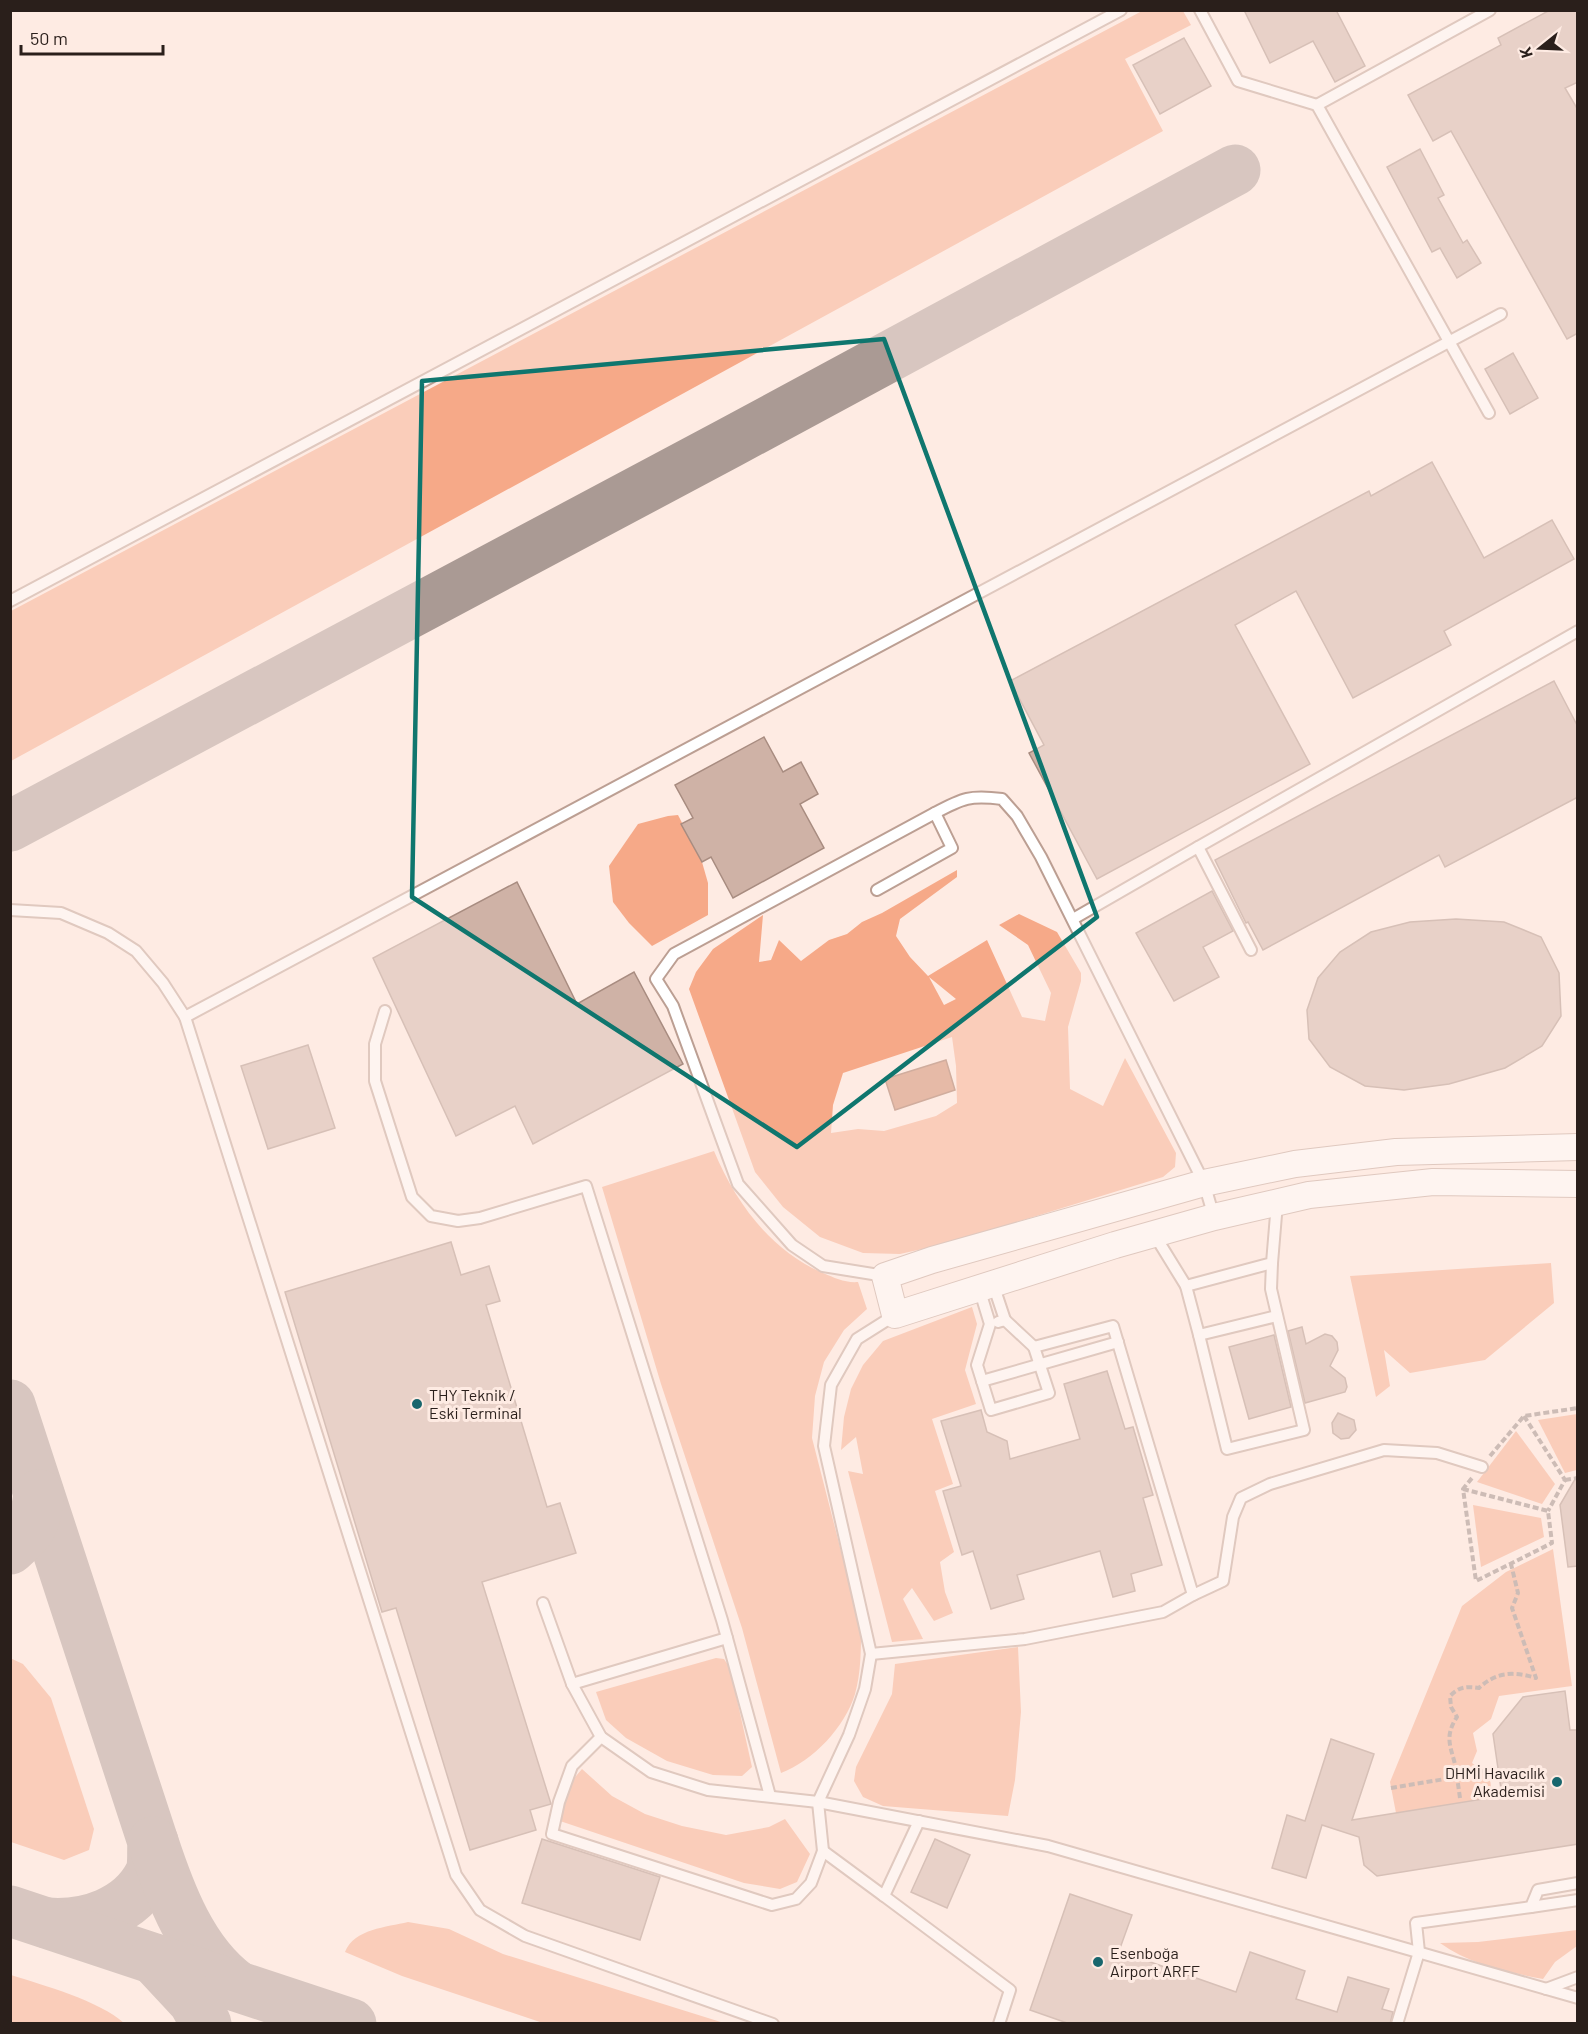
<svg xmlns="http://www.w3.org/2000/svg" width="1588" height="2034" viewBox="0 0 1588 2034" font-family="Barlow,sans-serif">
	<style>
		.green { fill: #f6a988; fill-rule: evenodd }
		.water { fill: #ca7e5d; stroke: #9a6249; stroke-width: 1.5 }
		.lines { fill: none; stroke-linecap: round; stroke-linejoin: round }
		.taxiway { stroke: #aa9a94; stroke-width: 51 }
		.building { fill: #cfb2a6; stroke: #a88c80; stroke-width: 1.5 }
		.service-casing { stroke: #bc9f93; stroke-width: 14 }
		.tertiary-casing { stroke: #bc9f93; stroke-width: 28 }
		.path { stroke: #93847e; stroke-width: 4; stroke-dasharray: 6 3; stroke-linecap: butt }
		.service { stroke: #fff; stroke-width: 10 }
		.tertiary { stroke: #fff; stroke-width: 26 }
		.marked { fill: none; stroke: #0f766e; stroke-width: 4.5; stroke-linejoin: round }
		.poi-dot { fill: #18666d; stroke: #feebe3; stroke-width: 2 }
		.labels { text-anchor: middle; stroke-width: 6; stroke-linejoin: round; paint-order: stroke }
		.poi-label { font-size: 16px; fill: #2a1f1b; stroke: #feebe3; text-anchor: start }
	</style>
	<rect width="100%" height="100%" fill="#feebe3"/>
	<g class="green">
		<polygon points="1142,11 1183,11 1191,25 1125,59 1163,131 11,761 11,611"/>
		<polygon points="678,815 702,862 708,883 708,915 652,946 629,923 613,902 609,866 638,824 668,816"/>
		<path d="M 957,870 L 957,877 L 900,919 L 896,936 L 910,957 L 928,976 L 987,940 L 1022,1017 L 1045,1021 L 1051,993 L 1028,945 L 999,925 L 1019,914 L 1057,932 L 1081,973 L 1081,981 L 1068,1027 L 1070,1089 L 1103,1106 L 1125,1058 L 1176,1153 L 1175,1167 L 1163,1177 L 949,1243 L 900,1254 L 863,1253 L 820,1237 L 783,1207 L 755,1172 L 689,989 L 696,972 L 713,949 L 763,915 L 759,962 L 771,960 L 779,940 L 801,961 L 829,940 L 847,934 L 862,922 L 882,913 ZM 929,977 L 956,999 L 944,1005 ZM 952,1037 L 956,1066 L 957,1103 L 936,1116 L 884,1131 L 858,1129 L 831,1133 L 833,1105 L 843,1073 Z"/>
		<path d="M 714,1151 C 736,1203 770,1250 823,1273 C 835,1278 845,1283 858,1282 L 867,1309 L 844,1330 L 824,1362 L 815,1396 L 812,1438 L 861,1629 C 861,1650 861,1673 855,1694 C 845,1727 813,1761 781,1773 L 742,1628 L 661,1384 L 602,1187 Z"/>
		<polygon points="1551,1263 1554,1303 1485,1360 1410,1373 1384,1350 1390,1386 1376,1397 1350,1276"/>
		<polygon points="972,1307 977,1324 965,1370 976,1404 932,1419 953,1484 935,1491 954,1552 940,1562 945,1592 953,1613 934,1621 912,1588 903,1599 923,1639 892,1642 848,1471 863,1474 856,1437 841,1450 844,1417 851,1389 863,1365 883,1341"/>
		<polygon points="1577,1414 1577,1470 1565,1473 1538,1420"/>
		<polygon points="1516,1431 1555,1484 1542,1504 1477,1482"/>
		<polygon points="1473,1505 1541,1518 1544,1537 1481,1567"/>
		<polygon points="1553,1549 1572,1686 1499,1696 1491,1719 1473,1733 1477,1751 1472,1763 1490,1777 1492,1798 1396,1813 1390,1782 1462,1606 1506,1572"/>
		<polygon points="1018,1647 1021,1712 1015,1780 1008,1816 883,1806 863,1797 854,1781 856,1767 892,1694 895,1664"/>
		<polygon points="10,1658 23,1664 51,1698 94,1829 89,1850 64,1860 11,1842"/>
		<polygon points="716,1658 724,1659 730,1668 752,1767 742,1776 713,1775 667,1761 626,1738 606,1720 596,1692"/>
		<polygon points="582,1769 612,1796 645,1814 682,1826 726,1835 769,1827 785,1819 810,1854 797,1882 780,1889 744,1883 560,1821 570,1783"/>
		<path d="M 408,1922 L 449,1929 L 503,1954 L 724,2023 L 543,2023 L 402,1976 L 345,1952 C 354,1929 387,1927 408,1922 Z"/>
		<path d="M 1577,1930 L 1577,1946 L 1555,1962 L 1543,1979 C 1507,1972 1469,1964 1440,1943 L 1478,1942 Z"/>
		<path d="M 11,1975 C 43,1985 100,2001 124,2023 L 11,2023 Z"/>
	</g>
	<polygon class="water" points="946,1060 955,1090 895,1110 885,1079"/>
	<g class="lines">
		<g class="taxiway">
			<polyline points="10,826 729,443 1235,170"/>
			<path d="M 10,1405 L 153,1842 C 152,1851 154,1866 150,1874 C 131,1912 86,1926 47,1923"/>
			<path d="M 10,1549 C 34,1527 34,1526 39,1495"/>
			<path d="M 153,1842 C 170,1894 192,1953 237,1986"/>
			<polyline points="10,1911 351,2024"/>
			<polyline points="154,1959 194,2002 206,2024"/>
		</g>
	</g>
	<g class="building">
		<polygon points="1244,10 1336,10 1365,66 1335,82 1313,41 1270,63"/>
		<polygon points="1550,10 1578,10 1578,82 1565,88 1578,110 1578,333 1567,339 1451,131 1433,141 1408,95 1501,45 1498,38"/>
		<polygon points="1184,38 1211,86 1160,114 1133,65"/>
		<polygon points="1420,149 1444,195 1438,198 1463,243 1467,240 1481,263 1457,278 1440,248 1432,252 1387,167"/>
		<polygon points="1513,353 1538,398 1510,414 1485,369"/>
		<polygon points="1432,462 1484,558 1552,520 1574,559 1444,631 1451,645 1353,698 1296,591 1235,625 1310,764 1097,879 1029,753 1044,745 1010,681 1369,491 1371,496"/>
		<polygon points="1554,681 1578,727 1578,797 1445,867 1439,855 1263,950 1248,922 1246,923 1215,860"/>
		<polygon points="764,737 783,772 801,762 818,794 800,804 824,848 733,898 711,857 702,862 681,824 693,818 675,785"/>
		<polygon points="517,882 577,1004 634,972 683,1064 533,1144 515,1106 456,1136 373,958"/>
		<polygon points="1212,891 1233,931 1203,947 1219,977 1174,1001 1136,933"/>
		<polygon points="1456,919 1504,922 1541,937 1559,973 1561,1016 1542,1046 1505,1068 1449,1084 1404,1090 1365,1086 1330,1067 1309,1039 1307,1010 1318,978 1340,952 1371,932 1410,922"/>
		<polygon points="308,1045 335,1128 268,1149 241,1066"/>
		<polygon points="451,1242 461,1275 489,1266 500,1301 486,1305 547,1507 560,1503 576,1553 482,1582 551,1804 530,1810 536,1830 470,1850 396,1608 382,1612 285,1292"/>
		<polygon points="1302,1327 1306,1344 1325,1334 1332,1336 1337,1342 1338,1350 1330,1366 1345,1378 1347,1387 1345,1392 1305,1403 1288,1331"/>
		<polygon points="1274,1335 1291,1407 1249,1419 1229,1347"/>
		<polygon points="1107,1371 1125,1429 1133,1427 1153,1495 1143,1498 1162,1565 1131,1574 1135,1591 1113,1597 1100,1551 1017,1575 1024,1599 991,1609 973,1551 962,1555 943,1491 961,1486 941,1421 981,1410 987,1432 1007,1441 1010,1459 1080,1439 1064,1384"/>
		<polygon points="1338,1413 1354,1420 1356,1430 1349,1438 1341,1439 1333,1433 1332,1423"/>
		<polygon points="1578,1474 1578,1566 1568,1567 1560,1505"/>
		<polygon points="1565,1691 1570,1730 1578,1730 1578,1844 1377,1876 1364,1865 1359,1837 1322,1825 1306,1878 1272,1868 1287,1815 1305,1821 1331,1739 1374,1754 1352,1820 1502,1796 1493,1734 1523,1697"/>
		<polygon points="542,1839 660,1877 640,1940 522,1903"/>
		<polygon points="935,1839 970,1855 947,1908 911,1892"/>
		<polygon points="1070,1894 1132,1915 1119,1951 1236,1992 1250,1952 1305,1971 1296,1999 1337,2012 1348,1977 1389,1989 1382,2009 1393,2012 1390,2024 1070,2024 1030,2010"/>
	</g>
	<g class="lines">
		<g class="service-casing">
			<g id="service">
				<polyline points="1200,10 1238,81 1317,105"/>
				<polyline points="1489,413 1317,105 1490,10"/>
				<polyline points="10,601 1121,10"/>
				<path d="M 935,813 C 963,798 970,795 1002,799 L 1017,816 L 1041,857 L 1204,1183 L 1214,1217"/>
				<polyline points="877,890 952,848 935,813 674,954 656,979 673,1006 738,1184 792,1245 823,1266 885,1276"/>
				<polyline points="10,910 61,913 108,933 136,951 163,983 185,1017 1501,314"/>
				<polyline points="1073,919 1198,847"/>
				<polyline points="1251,950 1198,847 1578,631"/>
				<polyline points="385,1011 375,1044 375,1081 412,1197 431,1216 458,1221 480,1218 586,1186 722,1620 727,1638 572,1684"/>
				<polyline points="185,1017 456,1875 480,1910 525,1936 773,2024"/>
				<polyline points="1154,1234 1186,1286 1272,1263 1277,1203"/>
				<polyline points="993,1284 1005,1320 998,1322"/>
				<polyline points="1186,1286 1199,1335 1277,1316"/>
				<polyline points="979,1288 990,1324 977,1365 991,1410 1049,1393 1034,1347"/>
				<polyline points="1199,1335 1227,1449 1304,1430 1271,1289 1272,1263"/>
				<polyline points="982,1381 1118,1342"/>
				<polyline points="1193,1595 1223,1581 1233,1517 1241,1498 1270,1484 1384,1450 1437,1453 1482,1467"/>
				<polyline points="543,1603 572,1684 601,1737 651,1772 708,1790 818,1802 1048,1846 1578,1998"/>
				<polyline points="727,1638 770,1796"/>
				<polyline points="871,1654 1025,1639 1163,1612 1193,1595 1113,1326 1034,1347 1005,1320"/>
				<polyline points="601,1737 572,1766 559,1802 552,1834 772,1905 796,1899 811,1883 823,1851 884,1896"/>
				<polyline points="919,1821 884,1896 1010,1990 999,2024"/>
				<polyline points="823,1851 818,1802 849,1735 865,1689 871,1654 824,1446 831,1385 857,1339 895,1315"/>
				<polyline points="1531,1907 1578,1900"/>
				<polyline points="1546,1989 1578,1977"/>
				<polyline points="1397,2024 1419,1952 1416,1923 1531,1907 1538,1890 1578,1883"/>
			</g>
		</g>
		<g class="tertiary-casing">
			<polyline id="tertiary" points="1578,1147 1396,1152 1295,1164 1204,1183 932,1260 885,1276 895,1315 1115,1245 1214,1217 1309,1195 1433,1182 1578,1184"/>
		</g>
		<g class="path">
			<polyline points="1524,1416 1565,1480 1548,1511"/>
			<polyline points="1490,1456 1524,1416 1578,1408"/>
			<polyline points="1565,1480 1578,1478"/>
			<polyline points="1463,1489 1548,1511 1552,1543 1476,1581 1463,1489 1472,1478"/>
			<path d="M 1391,1788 L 1457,1777 C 1455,1751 1441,1741 1457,1717 L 1451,1707 L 1450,1696 C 1459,1687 1466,1686 1479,1688 C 1496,1672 1513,1671 1536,1678 L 1512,1608 L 1518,1593 L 1511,1564"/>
			<polyline points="1460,1798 1457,1777 1483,1771"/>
		</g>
		<use href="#service" class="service"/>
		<use href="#tertiary" class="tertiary"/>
	</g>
	<path d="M0 0H1588V2034H0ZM 884,339 L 1097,917 L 797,1147 L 412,897 L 422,381 Z" fill="#feebe3" fill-opacity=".55" fill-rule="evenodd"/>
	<path class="marked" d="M 884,339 L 1097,917 L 797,1147 L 412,897 L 422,381 Z"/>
	<g class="poi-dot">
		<circle cx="417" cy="1404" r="6"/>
		<circle cx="1557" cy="1782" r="6"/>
		<circle cx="1098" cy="1962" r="6"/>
	</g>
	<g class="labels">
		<g class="poi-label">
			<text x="429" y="1401">THY Teknik /<tspan x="429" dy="18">Eski Terminal</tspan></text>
			<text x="1545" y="1779" text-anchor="end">DHMİ Havacılık<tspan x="1545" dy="18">Akademisi</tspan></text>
			<text x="1110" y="1959">Esenboğa<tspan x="1110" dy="18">Airport ARFF</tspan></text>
		</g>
	</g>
	<rect width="1588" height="2034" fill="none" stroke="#2a1f1b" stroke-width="24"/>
	<g transform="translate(1540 48) rotate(252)" stroke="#feebe3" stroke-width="4.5" paint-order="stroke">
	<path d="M0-4.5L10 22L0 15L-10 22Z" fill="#2a1f1b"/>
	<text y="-9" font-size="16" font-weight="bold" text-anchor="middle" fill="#2a1f1b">K</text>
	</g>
	<path d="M21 45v9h142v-9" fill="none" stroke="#2a1f1b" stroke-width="3"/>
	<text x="30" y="45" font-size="18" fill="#2a1f1b" stroke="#feebe3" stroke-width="4.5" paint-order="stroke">50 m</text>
</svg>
